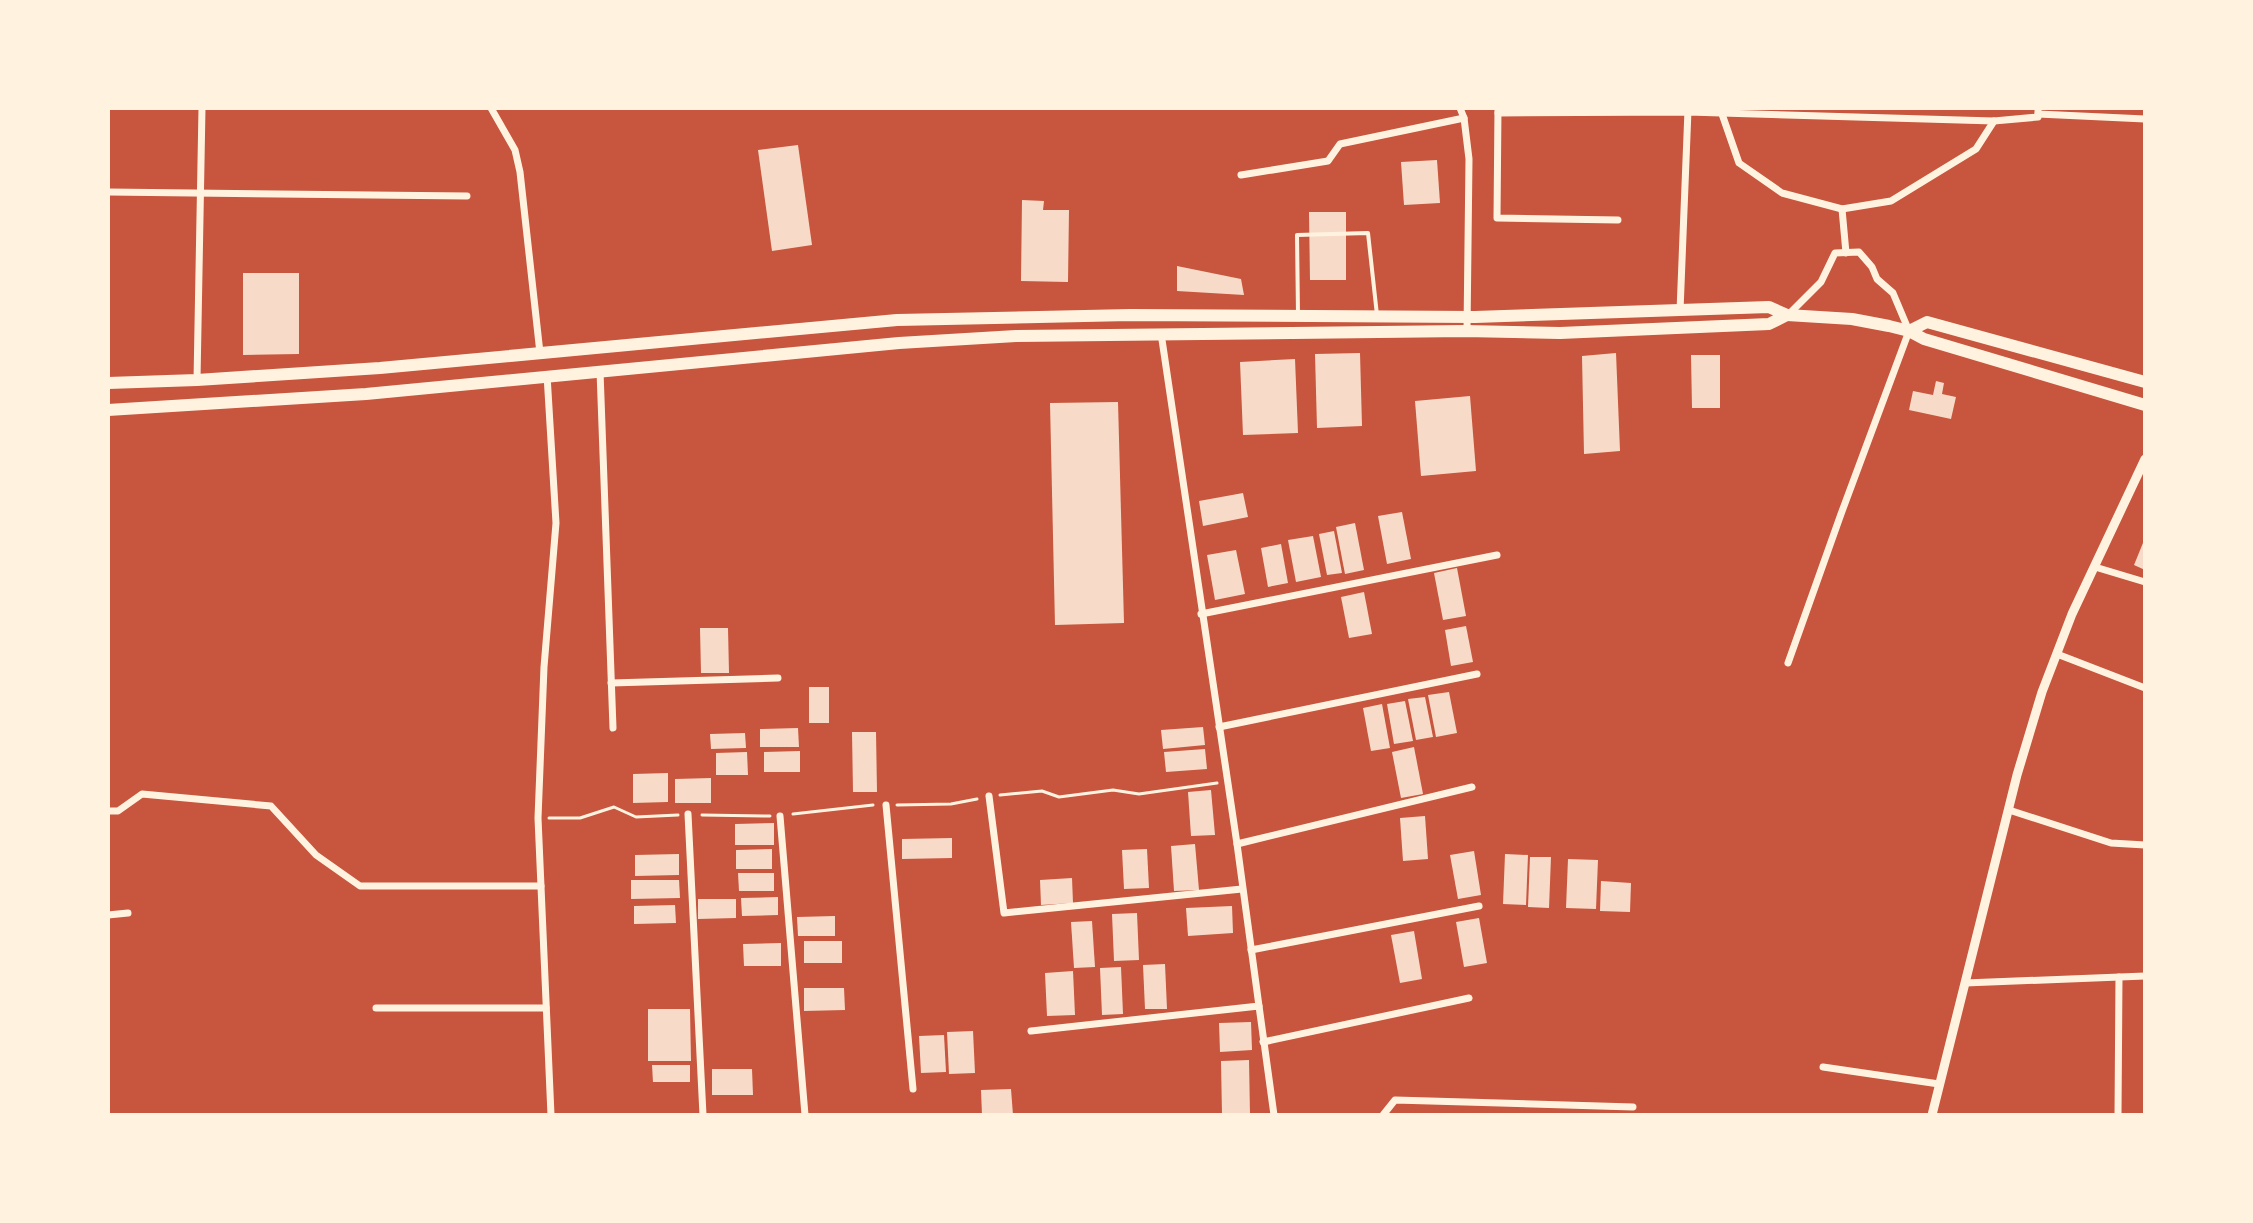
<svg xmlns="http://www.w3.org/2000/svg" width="2253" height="1223" viewBox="0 0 2253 1223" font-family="'Fira Sans Condensed',sans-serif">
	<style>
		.building { fill: #f7dbc8 }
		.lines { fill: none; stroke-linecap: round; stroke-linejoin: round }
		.path { stroke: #fff3e0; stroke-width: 3 }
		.service { stroke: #fff3e0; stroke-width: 4 }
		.minor { stroke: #fff3e0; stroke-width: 7 }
		.tertiary { stroke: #fff3e0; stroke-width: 9 }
		.primary { stroke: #fff3e0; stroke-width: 12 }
	</style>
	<rect width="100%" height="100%" fill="#c8553d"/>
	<g class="building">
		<polygon points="798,145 812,245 772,251 758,150"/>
		<polygon points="1437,160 1440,203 1404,205 1401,162"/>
		<polygon points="1022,200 1044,201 1043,210 1069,210 1068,282 1021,281"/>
		<polygon points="1309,212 1346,212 1346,280 1310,280"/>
		<polygon points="1177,266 1241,279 1244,295 1177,291"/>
		<polygon points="243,273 299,273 299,354 243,355"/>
		<polygon points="1360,353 1362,426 1317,428 1315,354"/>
		<polygon points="1616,353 1620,451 1584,454 1582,356"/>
		<polygon points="1691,355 1720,355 1720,408 1692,408"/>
		<polygon points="1295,359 1298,433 1243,435 1240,362"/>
		<polygon points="1936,381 1944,383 1942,394 1956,397 1951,419 1909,410 1913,391 1933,395"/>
		<polygon points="1470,396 1476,471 1421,476 1415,401"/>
		<polygon points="1118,402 1124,623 1055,625 1050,403"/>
		<polygon points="1243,493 1248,517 1203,526 1199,501"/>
		<polygon points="1402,512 1411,559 1387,564 1378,516"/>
		<polygon points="1355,523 1364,570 1345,574 1336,527"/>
		<polygon points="1334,531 1342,573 1327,575 1319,534"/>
		<polygon points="1313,536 1321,577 1296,582 1288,540"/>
		<polygon points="2145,538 2145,570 2134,565"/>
		<polygon points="1281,544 1288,583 1268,587 1261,548"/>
		<polygon points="1236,550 1245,594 1215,600 1207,555"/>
		<polygon points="1457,568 1466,616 1443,620 1434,573"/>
		<polygon points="1364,592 1372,634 1349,638 1341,597"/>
		<polygon points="1466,626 1473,662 1451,666 1445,630"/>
		<polygon points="700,628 728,628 729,673 701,673"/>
		<rect x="809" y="687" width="20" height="36"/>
		<polygon points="1449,692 1457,733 1436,737 1428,695"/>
		<polygon points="1425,697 1433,737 1416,740 1408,699"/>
		<polygon points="1405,701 1413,741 1394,744 1387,704"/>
		<polygon points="1382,704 1390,748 1371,751 1363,708"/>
		<polygon points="1203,727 1205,745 1163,749 1161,730"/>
		<polygon points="798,728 799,747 760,747 760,729"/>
		<polygon points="852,732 876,732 877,792 853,792"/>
		<polygon points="745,733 746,748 711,749 710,734"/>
		<polygon points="1414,747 1423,794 1401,798 1392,752"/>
		<polygon points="1205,749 1207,769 1166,772 1164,752"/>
		<polygon points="800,751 800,772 764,772 764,752"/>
		<polygon points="747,752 748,775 716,775 716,753"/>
		<polygon points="668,773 668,802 633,803 633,774"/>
		<polygon points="711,778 711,803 675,803 675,779"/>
		<polygon points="1211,790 1215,835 1191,836 1188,792"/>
		<polygon points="1425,816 1428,859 1403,861 1400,818"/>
		<polygon points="774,823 774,845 735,845 735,824"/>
		<polygon points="952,838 952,858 902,859 902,839"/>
		<polygon points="1195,844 1199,890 1174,891 1171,846"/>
		<polygon points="772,849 772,869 736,869 736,850"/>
		<polygon points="1147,849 1149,888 1124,889 1122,850"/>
		<polygon points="1474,851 1481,895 1458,899 1450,855"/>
		<polygon points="679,854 679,875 635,876 635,855"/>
		<polygon points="1505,854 1528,855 1526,905 1503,904"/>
		<polygon points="1530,857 1551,857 1549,908 1528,907"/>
		<polygon points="1568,859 1598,860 1596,909 1566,908"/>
		<polygon points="738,873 774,873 774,891 739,891"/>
		<polygon points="1072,878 1073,903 1041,905 1040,880"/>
		<polygon points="631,880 679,880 680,898 631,899"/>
		<polygon points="1601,881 1631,883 1630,912 1600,911"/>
		<polygon points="778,897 778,915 742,916 741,898"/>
		<polygon points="698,899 736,899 736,918 698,919"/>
		<polygon points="675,905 676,923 634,924 634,906"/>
		<polygon points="1232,906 1233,933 1188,936 1186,908"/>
		<polygon points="1137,913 1139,960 1114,961 1112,914"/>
		<polygon points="835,916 835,936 798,936 797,917"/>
		<polygon points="1479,918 1487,963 1464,967 1456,922"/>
		<polygon points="1092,921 1095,967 1074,968 1071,922"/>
		<polygon points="1414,931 1422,979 1400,983 1391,935"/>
		<rect x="804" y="941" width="38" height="22"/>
		<polygon points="781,943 781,966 744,966 743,944"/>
		<polygon points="1165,964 1167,1009 1145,1009 1143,965"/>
		<polygon points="1121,967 1123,1014 1102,1015 1100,968"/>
		<polygon points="1073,971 1075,1015 1047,1016 1045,973"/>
		<polygon points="804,988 844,988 845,1010 804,1011"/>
		<polygon points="648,1009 690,1009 691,1061 648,1061"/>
		<polygon points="1251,1022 1252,1050 1220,1052 1219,1023"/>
		<polygon points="973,1031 975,1073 949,1074 947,1032"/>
		<polygon points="944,1035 946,1072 921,1073 919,1036"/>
		<polygon points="1249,1060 1250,1115 1222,1115 1221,1061"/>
		<polygon points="652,1065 690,1065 690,1082 653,1082"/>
		<polygon points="712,1069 752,1069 753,1095 712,1095"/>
		<polygon points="1011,1089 1013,1115 982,1115 981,1090"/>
	</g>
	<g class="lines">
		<g class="path">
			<polyline points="1000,795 1042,791 1059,797 1113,790 1139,794 1217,783"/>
			<polyline points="897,805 951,804 977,799"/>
			<polyline points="793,814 873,805"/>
			<polyline points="702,815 770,816"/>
			<polyline points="549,818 580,818 614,807 636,817 678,815"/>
		</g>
		<polyline class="service" points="1298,314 1297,235 1368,233 1377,315"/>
		<g class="minor">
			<polyline points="491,108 515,150 520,172 540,353"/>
			<polyline points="1460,108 1464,118 1469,159 1467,331"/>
			<polyline points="1498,108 1497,218 1618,220"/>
			<polyline points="1498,113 1688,112 1994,121 2038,117 2038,108"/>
			<polyline points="1722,114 1739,163 1782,193 1842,209 1891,201 1976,149 1994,121"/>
			<polyline points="2038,114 2145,119"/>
			<polyline points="1241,175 1328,161 1340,144 1464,118"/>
			<polyline points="108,192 467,196"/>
			<polyline points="1842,209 1846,253"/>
			<polyline points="1680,311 1688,110"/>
			<polyline points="1161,333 1237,844 1259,1006"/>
			<polyline points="600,371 613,728"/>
			<polyline points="547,375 556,523 544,667 538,818 551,1115"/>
			<polyline points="197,380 202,108"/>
			<polyline points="2095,567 2145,582"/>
			<polyline points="1201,614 1497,555"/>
			<polyline points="2057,654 2145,688"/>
			<polyline points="1788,663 1841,514 1909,331 1893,293 1877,279 1872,267 1859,252 1835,253 1821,282 1789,314"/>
			<polyline points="611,683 778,678"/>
			<polyline points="1219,727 1477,674"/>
			<polyline points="989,796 1004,913 1242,889"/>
			<polyline points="886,805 913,1089"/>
			<polyline points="2009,810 2111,843 2145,845"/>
			<polyline points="108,811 118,811 142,794 271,806 316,855 360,886 541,886"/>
			<polyline points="688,814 703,1115"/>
			<polyline points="780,816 805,1115"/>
			<polyline points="1237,844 1472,787"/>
			<polyline points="108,915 128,913"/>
			<polyline points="1251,950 1479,906"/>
			<polyline points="1965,983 2145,976"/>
			<polyline points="376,1008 546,1008"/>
			<polyline points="1031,1031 1259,1006 1274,1115"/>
			<polyline points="1263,1042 1469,998"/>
			<polyline points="1823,1067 1939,1084"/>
			<polyline points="1383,1115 1395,1100 1633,1107"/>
			<polyline points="2118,1115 2119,977"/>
		</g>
		<polyline class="tertiary" points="1932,1115 2017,775 2042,692 2072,614 2145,459"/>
		<g class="primary">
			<polyline points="1909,331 1927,322 2145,382"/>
			<polyline points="108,383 197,380 380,368 897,320 1130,315 1475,317 1769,307 1787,315 1852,319 1889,326 1909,331 1924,339 2145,405"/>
			<polyline points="108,410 366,394 899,343 1016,336 1465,331 1560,333 1769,324 1787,315"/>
		</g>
	</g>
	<rect width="2253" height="1223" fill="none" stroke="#fff3e0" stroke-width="220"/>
</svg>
